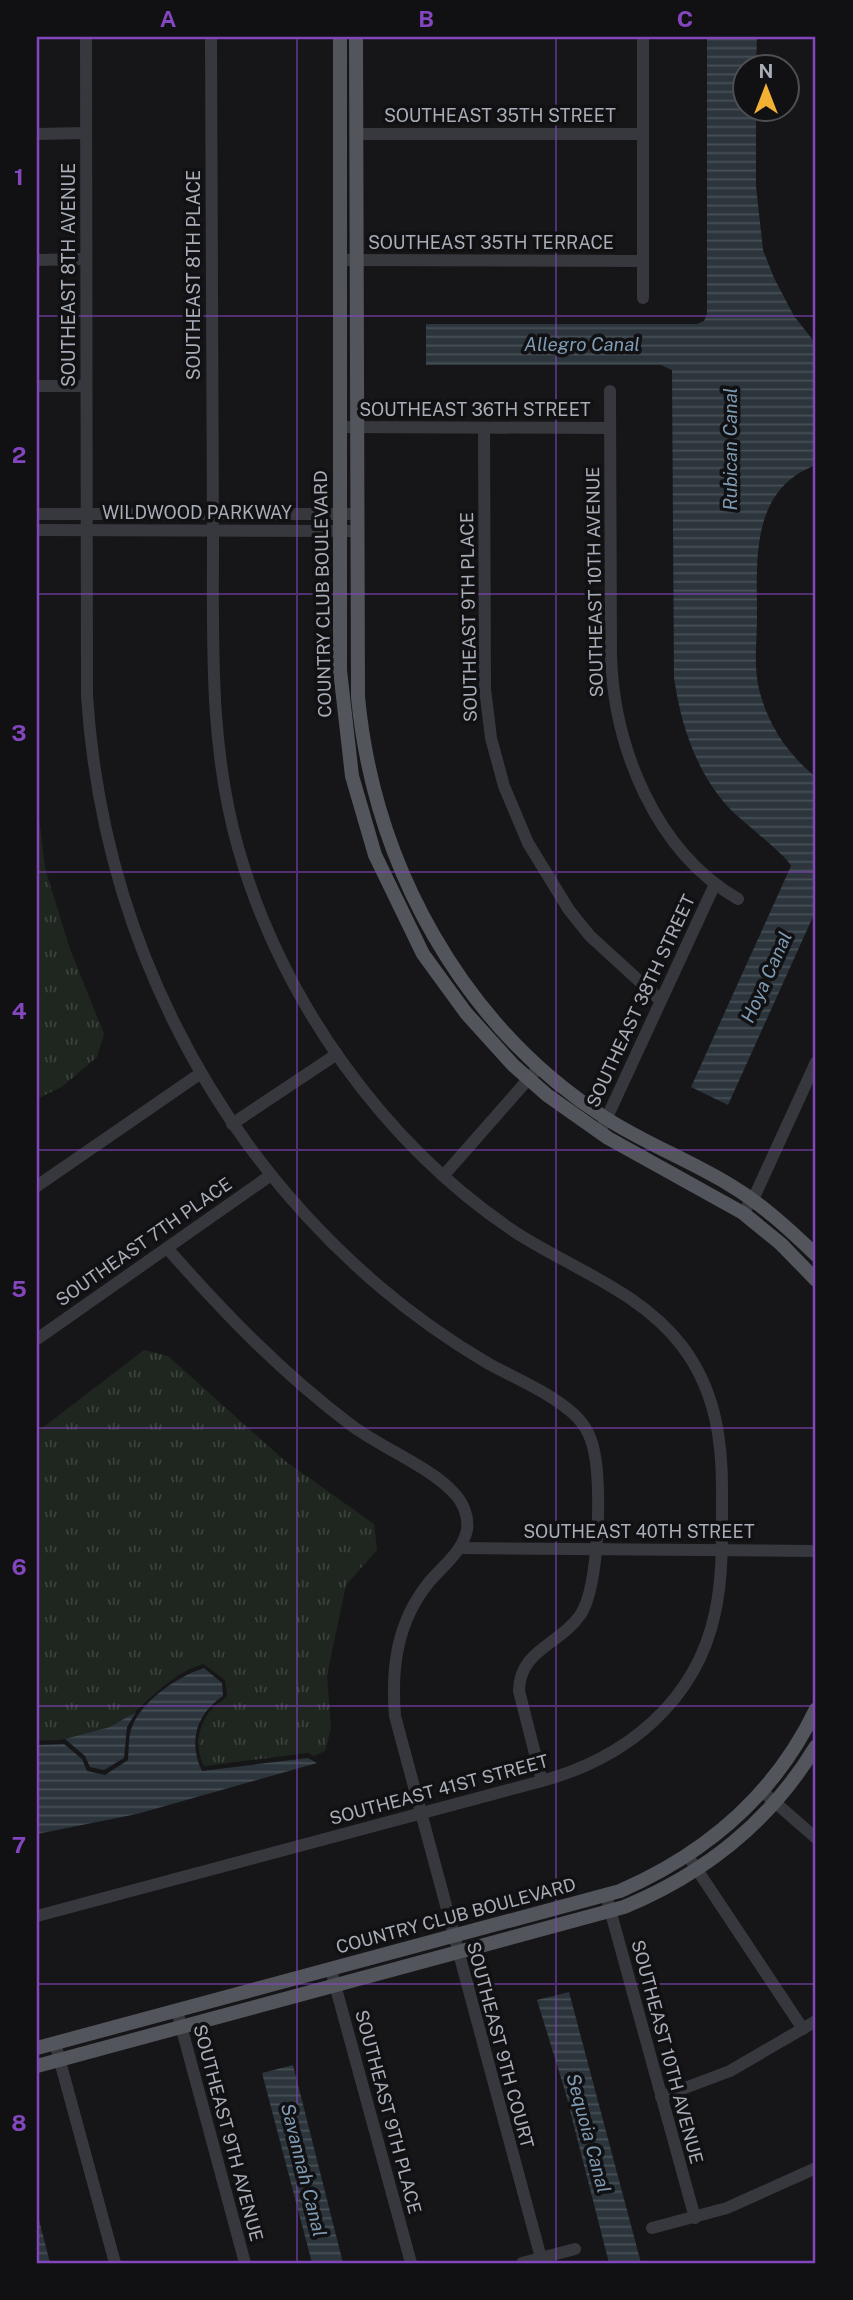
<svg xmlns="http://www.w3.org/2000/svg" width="853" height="2300" viewBox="0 0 853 2300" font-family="'Public Sans',sans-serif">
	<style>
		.grass { fill: url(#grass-tufts) }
		.water { fill: url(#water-rules) }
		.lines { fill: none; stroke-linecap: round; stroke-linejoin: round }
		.minor { stroke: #37383d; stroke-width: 12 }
		.major { stroke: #53555c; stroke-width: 14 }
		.grid { fill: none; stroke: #8446be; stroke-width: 2; stroke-opacity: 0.55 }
		.labels { text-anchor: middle; stroke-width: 7; stroke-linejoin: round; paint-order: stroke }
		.street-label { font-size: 18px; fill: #a8adb8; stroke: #111113 }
		.water-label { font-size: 19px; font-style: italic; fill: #7f9bb3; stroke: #111113 }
		.neatline { fill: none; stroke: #8446be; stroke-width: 2.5 }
		.grid-label { font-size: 23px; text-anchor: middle; font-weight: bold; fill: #8446be }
	</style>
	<defs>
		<pattern id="grass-tufts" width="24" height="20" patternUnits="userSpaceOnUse" patternTransform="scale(1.75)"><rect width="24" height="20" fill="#1e261f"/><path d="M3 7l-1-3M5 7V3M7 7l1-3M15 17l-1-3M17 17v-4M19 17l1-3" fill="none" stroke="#3c433d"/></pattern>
		<pattern id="water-rules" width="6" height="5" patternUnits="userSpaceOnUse" patternTransform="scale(1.75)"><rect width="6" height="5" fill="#2c353c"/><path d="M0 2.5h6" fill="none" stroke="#485056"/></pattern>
	</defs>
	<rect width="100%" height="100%" fill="#161618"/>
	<g class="grass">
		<polygon points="37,799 45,868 70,949 104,1034 97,1057 63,1086 37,1099"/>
		<path d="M 144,1350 L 168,1356 L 284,1460 L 374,1524 L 377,1550 L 346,1585 L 327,1675 L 331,1728 L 325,1751 L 314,1756 L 308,1753 L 204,1766 C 195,1748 197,1728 210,1711 C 215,1704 223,1702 227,1695 L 225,1680 L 203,1664 C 176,1672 158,1691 138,1709 C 115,1731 68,1743 37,1740 L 37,1432 Z"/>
	</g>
	<g class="water">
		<path d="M 707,37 L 757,37 L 756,66 L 744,66 L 744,108 L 756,109 L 756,186 L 763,250 L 774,278 L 794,316 L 816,344 L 816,465 C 750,490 757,559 757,618 C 757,643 753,668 760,693 C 769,726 789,756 816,777 L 816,910 L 728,1105 L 691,1087 L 791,866 C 788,857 743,822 732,811 C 697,775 681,726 674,678 L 672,370 L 661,365 L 426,365 L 426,324 L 697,324 L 704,321 L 707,314 Z"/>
		<path d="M 204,1668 L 222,1683 L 223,1696 C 196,1714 188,1742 202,1771 L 308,1758 L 317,1763 L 137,1814 L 37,1834 L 37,1745 L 64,1744 L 82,1759 L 87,1771 L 105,1775 L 128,1760 C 129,1750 128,1736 132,1727 C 142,1700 179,1676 204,1668 Z"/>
		<polygon points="136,1712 127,1727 124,1758 104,1770 90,1767 85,1756 65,1739 110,1727"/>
		<polygon points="569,1992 641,2263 609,2263 565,2091 537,2000"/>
		<polygon points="293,2065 343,2263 312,2263 262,2073"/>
		<polygon points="37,2212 50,2263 37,2263"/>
	</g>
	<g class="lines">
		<g class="minor">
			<path d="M 86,37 L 87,696 C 102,924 204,1136 379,1286 C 413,1315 450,1341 489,1364 C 515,1378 546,1391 569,1410 C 582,1420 591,1435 594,1451 C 602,1485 599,1585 581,1614 C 560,1645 519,1650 519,1691 L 542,1781"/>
			<polyline points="37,134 86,133"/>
			<polyline points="356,134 643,134"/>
			<polyline points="37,260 86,259"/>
			<polyline points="347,260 643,261"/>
			<polyline points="643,298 643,37"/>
			<polyline points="37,386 86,386"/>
			<path d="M 610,391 L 611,656 C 614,747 655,851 738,899"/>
			<polyline points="339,427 610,428"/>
			<polyline points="484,428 485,689 491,738 504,786 528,843 569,910 590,936 660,1000"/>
			<polyline points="37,514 356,514"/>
			<polyline points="37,530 356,531"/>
			<polyline points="232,1124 337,1054"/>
			<polyline points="603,1126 715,884"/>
			<polyline points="444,1175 539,1067"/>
			<polyline points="37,1186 201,1073"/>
			<polyline points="743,1213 756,1193 816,1062"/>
			<path d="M 167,1248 C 224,1313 282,1373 351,1425 C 380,1447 430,1467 453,1492 C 463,1502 469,1516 467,1530 C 462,1552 444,1565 430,1581 C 397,1621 391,1667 395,1716 L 541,2258"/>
			<polyline points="37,1339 271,1175"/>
			<polyline points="461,1548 816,1551"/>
			<polyline points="763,1792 816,1838"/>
			<polyline points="688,1856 803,2029"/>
			<polyline points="606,1895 695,2218"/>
			<path d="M 37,1916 L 542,1781 C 626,1758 696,1702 715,1613 C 723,1577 722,1538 722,1501 C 723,1445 717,1392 682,1346 C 640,1291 572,1269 515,1232 C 384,1144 283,1002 239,851 C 209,748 213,643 213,537 C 212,370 211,203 211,37"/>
			<polyline points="331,1970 411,2263"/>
			<polyline points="177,2011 245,2263"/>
			<polyline points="55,2043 115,2263"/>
			<polyline points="661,2097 730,2071 816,2021"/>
			<polyline points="652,2228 727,2208 816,2168"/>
			<polyline points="522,2263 575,2249"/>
		</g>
		<g class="major">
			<polyline points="340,37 340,670 352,776 375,855 423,954 466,1013 513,1065 547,1095 608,1138 743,1213 781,1244 816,1280"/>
			<path d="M 356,37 L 358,697 C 374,865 462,1025 604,1117 C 644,1143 689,1160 730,1185 C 762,1204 790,1230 816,1255"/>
			<path d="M 37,2048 L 620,1891 C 707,1853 775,1795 816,1709"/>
			<path d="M 37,2066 L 624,1907 C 706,1873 770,1822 816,1746"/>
		</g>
	</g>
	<path class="grid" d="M 297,37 L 297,2263M 556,37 L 556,2263M 37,316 L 816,316M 37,594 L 816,594M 37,872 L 816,872M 37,1150 L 816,1150M 37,1428 L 816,1428M 37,1706 L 816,1706M 37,1984 L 816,1984"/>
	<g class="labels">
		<g class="street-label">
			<text x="500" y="122">SOUTHEAST 35TH STREET</text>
			<text x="491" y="249">SOUTHEAST 35TH TERRACE</text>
			<text transform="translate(69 275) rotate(-90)" y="6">SOUTHEAST 8TH AVENUE</text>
			<text transform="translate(194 275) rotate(-90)" y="6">SOUTHEAST 8TH PLACE</text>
			<text x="475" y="416">SOUTHEAST 36TH STREET</text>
			<text x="197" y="519">WILDWOOD PARKWAY</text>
			<text transform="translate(595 582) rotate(-91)" y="6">SOUTHEAST 10TH AVENUE</text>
			<text transform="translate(323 594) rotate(-91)" y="6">COUNTRY CLUB BOULEVARD</text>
			<text transform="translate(469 617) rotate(-91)" y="6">SOUTHEAST 9TH PLACE</text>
			<text transform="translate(641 1001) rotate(-65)" y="6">SOUTHEAST 38TH STREET</text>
			<text transform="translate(144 1242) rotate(-35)" y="6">SOUTHEAST 7TH PLACE</text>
			<text x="639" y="1538">SOUTHEAST 40TH STREET</text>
			<text transform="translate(439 1790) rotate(-15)" y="6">SOUTHEAST 41ST STREET</text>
			<text transform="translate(456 1916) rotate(-15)" y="6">COUNTRY CLUB BOULEVARD</text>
			<text transform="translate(500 2045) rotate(75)" y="6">SOUTHEAST 9TH COURT</text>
			<text transform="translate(667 2052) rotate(75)" y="6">SOUTHEAST 10TH AVENUE</text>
			<text transform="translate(388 2112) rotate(75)" y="6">SOUTHEAST 9TH PLACE</text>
			<text transform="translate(228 2133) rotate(75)" y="6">SOUTHEAST 9TH AVENUE</text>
		</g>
		<g class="water-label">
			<text x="582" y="351">Allegro Canal</text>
			<text transform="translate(730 449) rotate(-90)" y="7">Rubican Canal</text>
			<text transform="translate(766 977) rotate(-66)" y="7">Hoya Canal</text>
			<text transform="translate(589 2133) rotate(75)" y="7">Sequoia Canal</text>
			<text transform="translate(304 2170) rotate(76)" y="7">Savannah Canal</text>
		</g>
	</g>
	<rect width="853" height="2300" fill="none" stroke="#111113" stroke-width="77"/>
	<g transform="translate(766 88)"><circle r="33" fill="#111113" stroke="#4d4f55" stroke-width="2"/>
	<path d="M0-5L12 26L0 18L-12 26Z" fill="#f2b134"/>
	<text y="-10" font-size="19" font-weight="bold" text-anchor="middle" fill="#a8adb8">N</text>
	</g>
	<rect x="38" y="38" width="776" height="2224" class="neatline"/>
	<g class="grid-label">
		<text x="168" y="27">A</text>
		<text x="426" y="27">B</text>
		<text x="685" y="27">C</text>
		<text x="19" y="185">1</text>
		<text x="19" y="463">2</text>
		<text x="19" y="741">3</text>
		<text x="19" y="1019">4</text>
		<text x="19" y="1297">5</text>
		<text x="19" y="1575">6</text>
		<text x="19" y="1853">7</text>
		<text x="19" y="2131">8</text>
	</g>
</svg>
